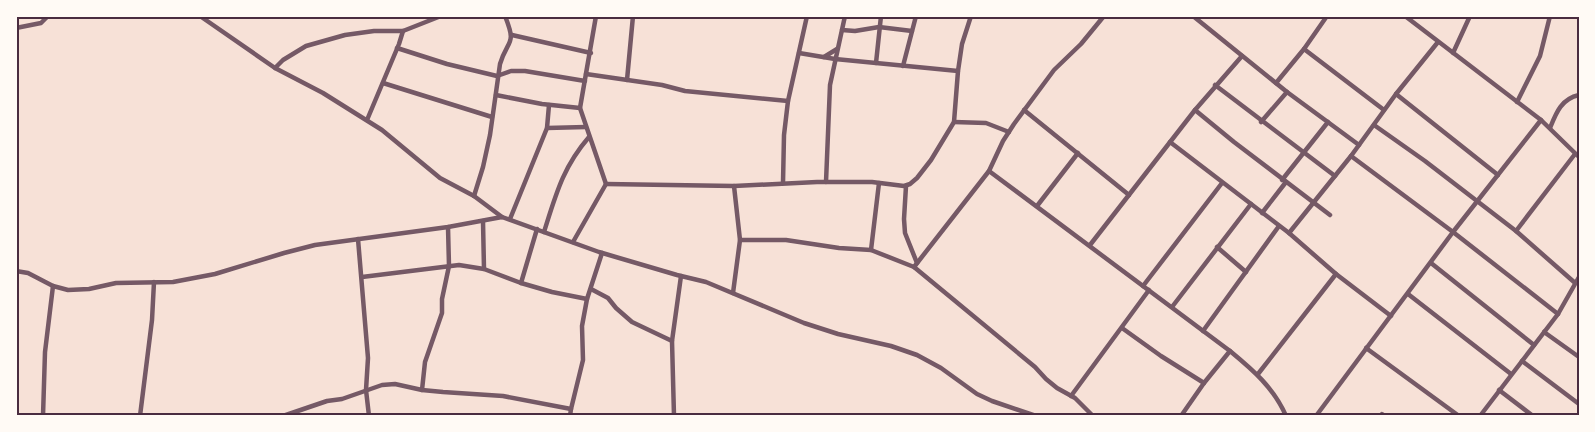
<svg xmlns="http://www.w3.org/2000/svg" width="1595" height="432" viewBox="0 0 1595 432" font-family="'Titillium Web',sans-serif">
	<style>
		.lines { fill: none; stroke-linecap: round; stroke-linejoin: round }
		.minor { stroke: #755966; stroke-width: 4.5 }
		.neatline { fill: none; stroke: #4a2c40; stroke-width: 2 }
	</style>
	<rect width="100%" height="100%" fill="#f7e1d7"/>
	<g class="lines">
		<g class="minor">
			<polyline points="200,16 275,68 323,93 382,130 440,178 474,196 502,217"/>
			<polyline points="596,16 580,108 606,184"/>
			<polyline points="1193,16 1287,92 1359,145"/>
			<polyline points="1405,16 1541,120 1579,157"/>
			<polyline points="16,28 41,23 48,16"/>
			<polyline points="842,30 855,31 879,27 912,31"/>
			<polyline points="512,35 591,53"/>
			<polyline points="397,48 447,64 497,76 511,71 525,71 585,81"/>
			<polyline points="1304,49 1384,110"/>
			<polyline points="799,53 835,59 958,71"/>
			<polyline points="1453,53 1470,16"/>
			<polyline points="824,57 837,49"/>
			<polyline points="876,63 881,16"/>
			<polyline points="903,66 916,16"/>
			<polyline points="275,68 283,60 306,46 345,35 374,31 403,31 441,16"/>
			<polyline points="586,74 662,85 685,91 788,101"/>
			<polyline points="627,80 633,16"/>
			<polyline points="383,83 492,117"/>
			<polyline points="1276,83 1304,49 1327,16"/>
			<polyline points="1215,85 1335,176"/>
			<polyline points="1396,94 1498,175"/>
			<polyline points="496,95 542,104 580,108"/>
			<polyline points="1517,102 1540,56 1550,16"/>
			<polyline points="1024,110 1129,195"/>
			<polyline points="1195,110 1234,142 1330,215"/>
			<polyline points="367,120 399,44 403,31"/>
			<polyline points="954,122 986,123 1009,132"/>
			<polyline points="1261,122 1287,92"/>
			<polyline points="1374,125 1425,161 1516,231 1574,282 1579,283"/>
			<polyline points="547,128 586,127"/>
			<path d="M 1550,128 C 1556,113 1561,99 1579,95"/>
			<polyline points="1170,142 1289,233 1336,274 1391,316"/>
			<polyline points="1351,156 1453,232 1558,314"/>
			<path d="M 989,171 L 1230,351 C 1253,370 1274,388 1286,416"/>
			<polyline points="1282,180 1328,122"/>
			<polyline points="826,182 830,85 845,16"/>
			<polyline points="783,183 784,135 788,101 807,16"/>
			<polyline points="606,184 734,186 817,182 872,182 904,186 910,184 917,178 931,160 954,122 958,71 962,44 971,16"/>
			<polyline points="906,186 904,219 905,233 917,263"/>
			<path d="M 474,196 L 483,167 L 490,135 L 500,64 C 508,38 517,46 505,16"/>
			<polyline points="1037,206 1078,153"/>
			<polyline points="1262,213 1286,182"/>
			<polyline points="510,219 547,128 549,105"/>
			<polyline points="483,221 484,269"/>
			<polyline points="1516,231 1575,154"/>
			<path d="M 544,232 C 556,194 563,167 589,137"/>
			<polyline points="1289,233 1351,156 1396,94 1438,42"/>
			<polyline points="358,239 368,358 366,390 369,416"/>
			<polyline points="740,240 786,240 839,248 871,250 914,267 1035,367 1046,379 1057,388 1075,398 1093,416"/>
			<polyline points="573,242 606,184"/>
			<polyline points="1090,245 1195,110 1242,56"/>
			<polyline points="1217,247 1246,272"/>
			<polyline points="871,250 879,183"/>
			<polyline points="1431,263 1534,345"/>
			<polyline points="914,267 989,171 1003,141 1014,124 1054,70 1081,44 1104,16"/>
			<polyline points="16,271 28,273 53,286 68,290 89,289 116,283 173,282 215,274 284,253 315,245 448,227 502,217 599,252 677,275 706,282 804,323 838,334 891,346 917,355 941,368 977,394 992,401 1036,416"/>
			<polyline points="362,277 459,265 484,269 521,283 552,292 587,299"/>
			<polyline points="521,283 537,229"/>
			<polyline points="1143,286 1222,183"/>
			<polyline points="591,289 608,298 616,308 632,322 672,341"/>
			<polyline points="733,293 740,240 734,186"/>
			<polyline points="1408,294 1511,374"/>
			<polyline points="1172,307 1251,204"/>
			<polyline points="1122,328 1161,356 1204,383"/>
			<polyline points="1203,331 1279,226"/>
			<polyline points="1544,332 1579,357"/>
			<polyline points="1366,348 1459,416"/>
			<polyline points="1522,361 1579,404"/>
			<polyline points="1258,374 1336,274"/>
			<polyline points="422,390 425,362 442,313 442,299 449,266 448,227"/>
			<polyline points="1499,390 1533,416"/>
			<polyline points="1071,396 1149,290"/>
			<polyline points="1382,414 1385,416"/>
			<polyline points="43,416 45,352 53,286"/>
			<polyline points="140,416 152,320 154,282"/>
			<polyline points="283,416 327,401 342,399 382,385 395,384 422,390 443,392 503,396 571,409"/>
			<polyline points="570,416 571,409 583,360 582,326 587,299 602,253"/>
			<polyline points="674,416 672,341 681,276"/>
			<polyline points="1181,416 1204,383 1230,351"/>
			<polyline points="1316,416 1453,232 1541,120"/>
			<polyline points="1480,416 1558,314 1579,277"/>
		</g>
	</g>
	<rect width="1595" height="432" fill="none" stroke="#fffaf5" stroke-width="35"/>
	<rect x="18" y="18" width="1560" height="396" class="neatline"/>
</svg>
